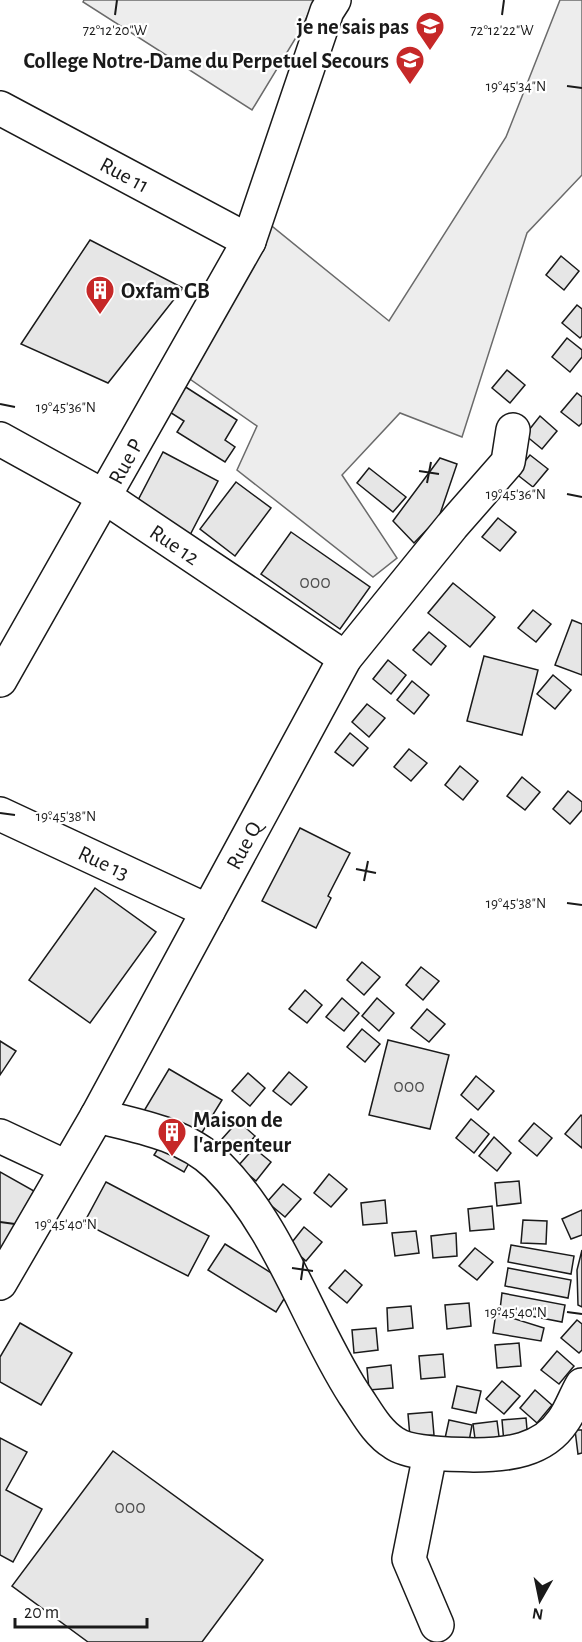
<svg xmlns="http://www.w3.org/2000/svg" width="582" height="1642" viewBox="0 0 582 1642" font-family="'Alegreya Sans',sans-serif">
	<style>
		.built { fill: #ededed; stroke: #6a6a6a; stroke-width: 1.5 }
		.building { fill: #e6e6e6; stroke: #1a1a1a; stroke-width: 1.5 }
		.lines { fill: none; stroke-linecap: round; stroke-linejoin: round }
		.minor-casing { stroke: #1a1a1a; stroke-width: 36 }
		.minor { stroke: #fff; stroke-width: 33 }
		.ticks { fill: none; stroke: #1a1a1a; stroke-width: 2 }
		.labels { text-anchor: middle; stroke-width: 4.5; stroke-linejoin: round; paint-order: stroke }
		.number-label { font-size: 20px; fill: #4d4d4d }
		.poi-label { font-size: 22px; font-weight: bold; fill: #1a1a1a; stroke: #fff; text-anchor: end }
		.street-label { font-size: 22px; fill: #1a1a1a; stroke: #fff }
		.ticks-label { font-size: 15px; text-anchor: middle; fill: #1a1a1a; stroke: #fff; stroke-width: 4.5; stroke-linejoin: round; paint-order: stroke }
	</style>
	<rect width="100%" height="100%" fill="#fff"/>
	<g class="built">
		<polygon points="84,0 315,0 300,31 252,110 83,2"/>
		<polygon points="560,0 582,0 582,175 527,233 462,437 400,413 342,475 397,558 373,577 237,470 257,426 187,377 268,223 389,321 506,137"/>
	</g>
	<g class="building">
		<polygon points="90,240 183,288 108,383 21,344"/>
		<polygon points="561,256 579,271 564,290 546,275"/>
		<polygon points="577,305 582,309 582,336 580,338 562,323"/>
		<polygon points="567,338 582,350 582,357 570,372 552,357"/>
		<polygon points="507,370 525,385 510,403 492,388"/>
		<polygon points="181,384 237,420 225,440 235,447 225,462 177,432 184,421 165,409"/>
		<polygon points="577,393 582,397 582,423 579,426 561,412"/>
		<polygon points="540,416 557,431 542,449 525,435"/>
		<polygon points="163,452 218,481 190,535 135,506"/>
		<polygon points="530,455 548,469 533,487 515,473"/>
		<polygon points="440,458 457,464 439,517 414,543 393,521"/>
		<polygon points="369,468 406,497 393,512 357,483"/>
		<polygon points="236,482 271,508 235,556 200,529"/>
		<polygon points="498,518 516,532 500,551 482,537"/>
		<polygon points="291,532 370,587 340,629 261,574"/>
		<polygon points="453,583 495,617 470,647 428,613"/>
		<polygon points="533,610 551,624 536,642 518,628"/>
		<polygon points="572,620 582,624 582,675 555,665"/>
		<polygon points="429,632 446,646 431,665 413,650"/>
		<polygon points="484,656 538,670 522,735 467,721"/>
		<polygon points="388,660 406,675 391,694 373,679"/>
		<polygon points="553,675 571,690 555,709 537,694"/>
		<polygon points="412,681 429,695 414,714 397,700"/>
		<polygon points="367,704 385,718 369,737 352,722"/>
		<polygon points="350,733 368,748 353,766 335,752"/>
		<polygon points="409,749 427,763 411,781 394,767"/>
		<polygon points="460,766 478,781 463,800 445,785"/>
		<polygon points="522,777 540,792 525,810 507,796"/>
		<polygon points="568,791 582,802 582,810 570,824 553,809"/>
		<polygon points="300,828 350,853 328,896 331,898 316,928 262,901"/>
		<polygon points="95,888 156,932 90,1023 29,980"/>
		<polygon points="362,962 380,977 364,995 347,980"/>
		<polygon points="421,967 439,981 423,1000 406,985"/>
		<polygon points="305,990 322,1005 307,1023 289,1009"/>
		<polygon points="342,998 359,1013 344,1031 326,1017"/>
		<polygon points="377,998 394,1013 379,1031 362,1016"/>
		<polygon points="427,1009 445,1024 429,1042 411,1028"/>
		<polygon points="362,1029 380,1044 365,1062 347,1047"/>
		<polygon points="388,1040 449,1055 430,1129 369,1115"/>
		<polygon points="0,1041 16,1051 0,1075"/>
		<polygon points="169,1069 222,1100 190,1152 138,1121"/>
		<polygon points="289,1072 307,1087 291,1105 273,1091"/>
		<polygon points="248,1073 265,1088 250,1106 232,1091"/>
		<polygon points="476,1076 494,1091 478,1110 461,1095"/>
		<polygon points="581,1115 582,1116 582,1148 565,1134"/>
		<polygon points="471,1119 489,1134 474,1153 456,1138"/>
		<polygon points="238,1121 255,1136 240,1154 222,1139"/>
		<polygon points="534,1123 552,1138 537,1156 519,1141"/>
		<polygon points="494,1137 511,1153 497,1171 479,1156"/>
		<polygon points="161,1144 190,1161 184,1172 154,1155"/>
		<polygon points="254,1148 271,1162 256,1181 238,1166"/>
		<polygon points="0,1172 34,1191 0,1251"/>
		<polygon points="329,1174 347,1189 331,1207 314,1193"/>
		<polygon points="519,1181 521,1203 497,1206 495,1183"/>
		<polygon points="106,1182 209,1236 188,1276 84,1223"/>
		<polygon points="283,1184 301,1199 285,1217 267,1202"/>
		<polygon points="385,1200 387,1223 363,1225 361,1203"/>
		<polygon points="492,1206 494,1229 470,1231 468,1209"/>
		<polygon points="582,1210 582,1235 571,1239 562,1219"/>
		<polygon points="523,1220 547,1221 546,1244 521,1243"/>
		<polygon points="304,1227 322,1242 306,1261 289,1246"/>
		<polygon points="416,1231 419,1253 395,1256 392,1233"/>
		<polygon points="456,1233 457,1256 433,1258 431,1236"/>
		<polygon points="225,1244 292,1286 276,1312 208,1270"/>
		<polygon points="511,1245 574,1256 571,1274 508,1262"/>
		<polygon points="475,1248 493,1262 477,1280 459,1266"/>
		<polygon points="582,1250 582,1307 578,1305 577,1270"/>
		<polygon points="508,1268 571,1280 568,1298 505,1286"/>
		<polygon points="345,1270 362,1285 347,1303 329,1288"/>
		<polygon points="502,1293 565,1305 562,1322 500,1310"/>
		<polygon points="469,1303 471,1326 447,1329 445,1305"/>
		<polygon points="411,1306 413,1328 388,1331 387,1308"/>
		<polygon points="496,1313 544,1328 541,1341 493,1333"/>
		<polygon points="577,1320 582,1324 582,1350 579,1353 561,1338"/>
		<polygon points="20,1323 72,1353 41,1405 0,1382 0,1357"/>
		<polygon points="376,1328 378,1350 354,1353 352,1330"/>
		<polygon points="519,1343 521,1366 497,1368 495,1345"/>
		<polygon points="557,1351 574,1366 559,1384 541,1370"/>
		<polygon points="443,1354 445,1377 421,1379 419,1356"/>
		<polygon points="391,1365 393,1388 369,1390 367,1368"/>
		<polygon points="502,1381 520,1396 504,1414 486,1399"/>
		<polygon points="457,1386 481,1391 476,1413 452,1408"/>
		<polygon points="535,1390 552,1405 537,1423 520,1408"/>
		<polygon points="432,1412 434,1435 410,1437 408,1414"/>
		<polygon points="526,1418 528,1441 504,1443 502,1420"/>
		<polygon points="449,1420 472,1425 468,1447 444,1443"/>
		<polygon points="497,1421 500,1444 476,1446 473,1424"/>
		<polygon points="575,1430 582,1430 582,1453 578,1454"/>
		<polygon points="0,1438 27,1452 6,1490 42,1509 13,1562 0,1555"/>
		<polygon points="113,1451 263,1560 202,1642 88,1642 12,1586"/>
	</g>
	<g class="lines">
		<g class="minor-casing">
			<g id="minor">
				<polyline points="0,108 249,241"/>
				<polyline points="0,439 105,497 345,658"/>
				<polyline points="0,680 249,241 327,11 334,0"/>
				<polyline points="0,814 208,911"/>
				<path d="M 97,1116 C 138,1126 185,1134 217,1165 C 280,1227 307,1321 354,1394 C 366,1411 376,1432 394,1443 C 411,1455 453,1454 474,1455 C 507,1455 543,1451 563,1421 C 571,1410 575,1397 582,1385"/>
				<polyline points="0,1136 66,1167"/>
				<polyline points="0,1283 97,1116 345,658 452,526 508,462 513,430"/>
				<polyline points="430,1454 409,1559 437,1625"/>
			</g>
		</g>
		<use href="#minor" class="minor"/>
	</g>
	<path class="ticks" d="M 115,15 L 117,0M 502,15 L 504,0M 567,86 L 582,88M 0,404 L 15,407M 419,471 L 439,474M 427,483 L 431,462M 567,494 L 582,497M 0,813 L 15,815M 356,869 L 376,873M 364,881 L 368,861M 567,903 L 582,905M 0,1222 L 15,1224M 292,1268 L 313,1271M 301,1280 L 304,1259M 567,1312 L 582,1314"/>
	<defs>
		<g id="school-pin" transform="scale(1.5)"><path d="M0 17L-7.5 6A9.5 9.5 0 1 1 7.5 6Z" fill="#c62828" stroke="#fff"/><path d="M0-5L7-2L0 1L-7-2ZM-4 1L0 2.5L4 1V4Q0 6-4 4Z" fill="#fff"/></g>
		<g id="building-pin" transform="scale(1.5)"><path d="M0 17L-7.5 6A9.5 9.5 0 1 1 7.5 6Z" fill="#c62828" stroke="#fff"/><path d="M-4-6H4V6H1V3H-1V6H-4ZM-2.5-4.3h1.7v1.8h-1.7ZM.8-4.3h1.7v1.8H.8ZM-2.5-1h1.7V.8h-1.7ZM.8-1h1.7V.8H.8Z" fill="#fff"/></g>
	</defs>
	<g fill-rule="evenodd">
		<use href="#school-pin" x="430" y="26"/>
		<use href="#school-pin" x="410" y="60"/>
		<use href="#building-pin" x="100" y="290"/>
		<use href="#building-pin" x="172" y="1132"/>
	</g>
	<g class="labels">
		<g class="number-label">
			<text x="315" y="588">000</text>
			<text x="409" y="1092">000</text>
			<text x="130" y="1513">000</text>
		</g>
		<g class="poi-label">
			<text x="409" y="34">je ne sais pas</text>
			<text x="389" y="68">College Notre-Dame du Perpetuel Secours</text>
			<text x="121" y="298" text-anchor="start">Oxfam GB</text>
			<text x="193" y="1127" text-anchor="start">Maison de<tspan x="193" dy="25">l'arpenteur</tspan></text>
		</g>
		<g class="street-label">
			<text transform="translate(125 174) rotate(28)" y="8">Rue 11</text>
			<text transform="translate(125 461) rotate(-61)" y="8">Rue P</text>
			<text transform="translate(175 544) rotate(34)" y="8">Rue 12</text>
			<text transform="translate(243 845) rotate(-62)" y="8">Rue Q</text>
			<text transform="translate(104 862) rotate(25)" y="8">Rue 13</text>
		</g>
	</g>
	<g class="ticks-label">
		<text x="502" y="35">72°12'22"W</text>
		<text x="115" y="35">72°12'20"W</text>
		<text x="516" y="91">19°45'34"N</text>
		<text x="66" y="412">19°45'36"N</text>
		<text x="516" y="499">19°45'36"N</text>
		<text x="66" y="821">19°45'38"N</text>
		<text x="516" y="908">19°45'38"N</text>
		<text x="66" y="1229">19°45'40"N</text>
		<text x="516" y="1317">19°45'40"N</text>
	</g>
	<g transform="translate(540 1600) rotate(189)" stroke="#ffffff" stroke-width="4.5" paint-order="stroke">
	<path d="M0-4.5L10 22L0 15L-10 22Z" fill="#1a1a1a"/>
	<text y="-9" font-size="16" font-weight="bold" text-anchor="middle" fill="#1a1a1a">N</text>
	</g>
	<path d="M15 1618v9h132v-9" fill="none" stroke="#1a1a1a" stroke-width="3"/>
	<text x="24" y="1618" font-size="18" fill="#1a1a1a" stroke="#ffffff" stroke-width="4.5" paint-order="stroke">20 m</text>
</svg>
